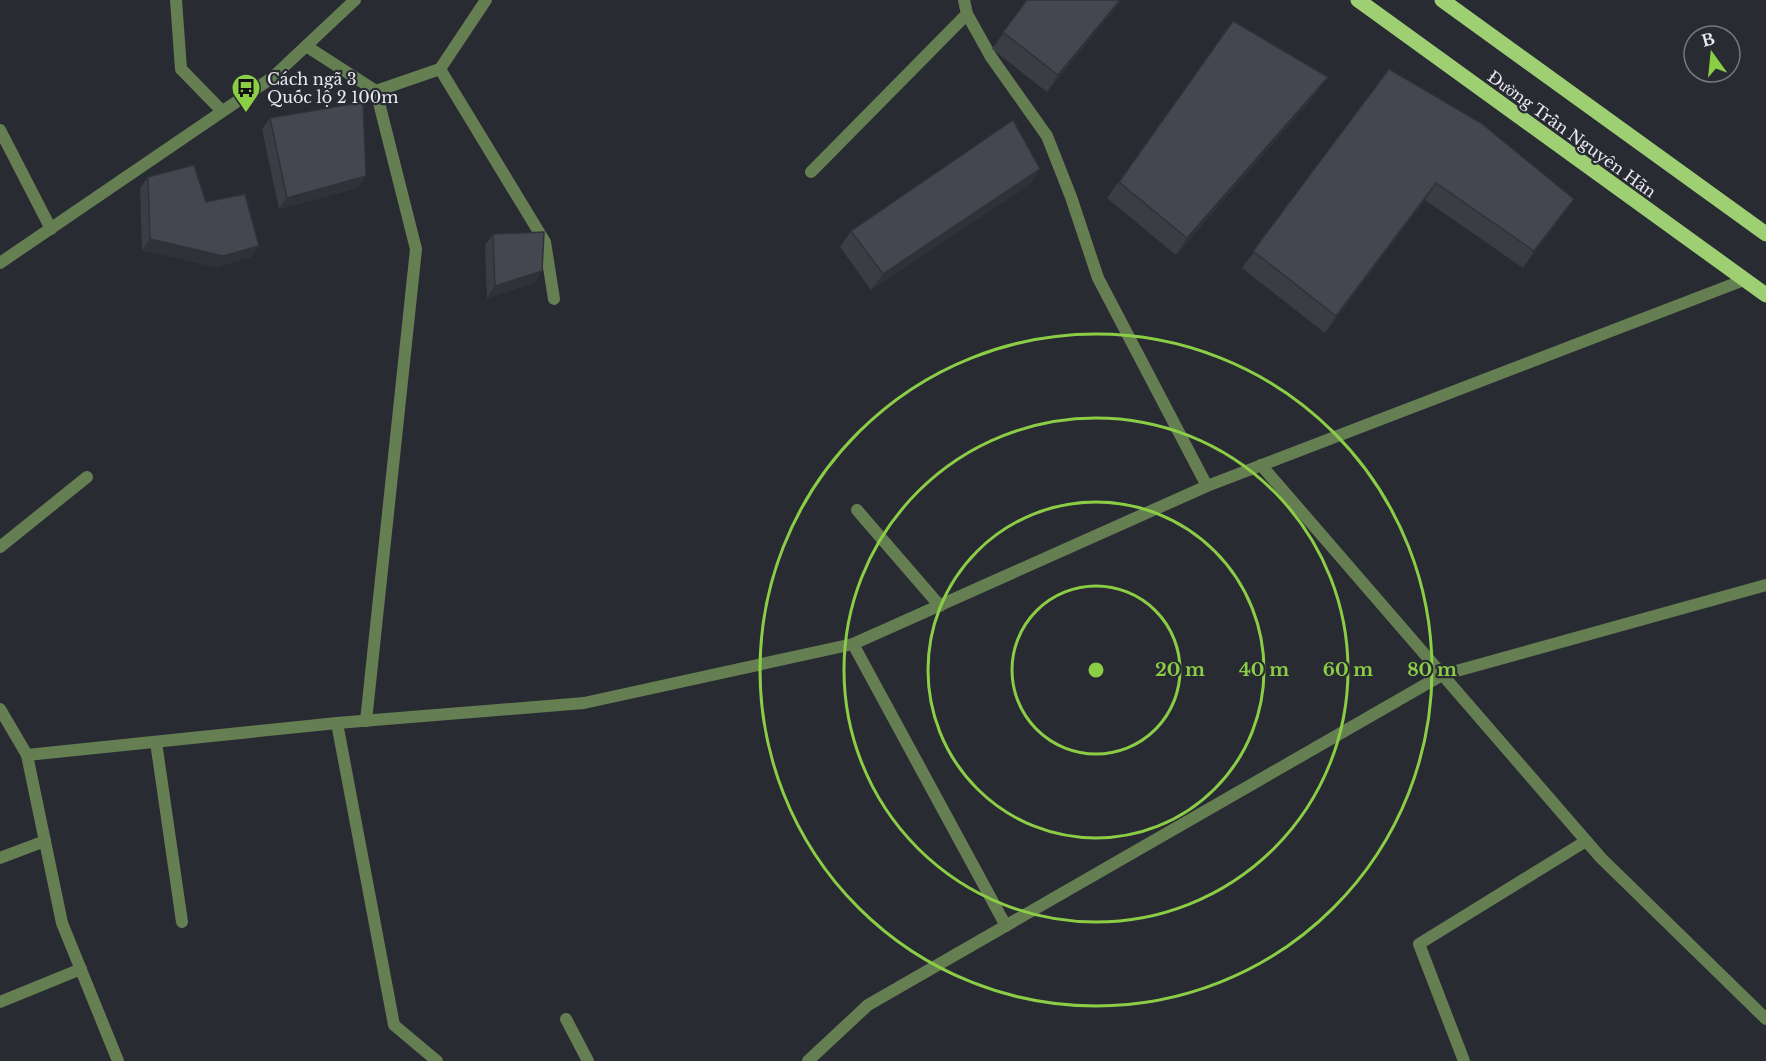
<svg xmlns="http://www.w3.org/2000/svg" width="1766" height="1061" viewBox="0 0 1766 1061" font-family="'Libre Baskerville',serif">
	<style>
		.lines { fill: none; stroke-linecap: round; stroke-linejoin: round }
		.minor { stroke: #657e52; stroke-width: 12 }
		.tertiary { stroke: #657e52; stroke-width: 12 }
		.primary { stroke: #9ed073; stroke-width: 15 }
		.wall { fill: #3b3d45 }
		.shaded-wall { fill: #303238 }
		.building { fill: #454750; stroke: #303238; stroke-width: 1.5 }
		.ring { fill: none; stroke: #8bce46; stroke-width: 3 }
		.labels { text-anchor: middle; stroke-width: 4.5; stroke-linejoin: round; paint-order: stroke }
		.poi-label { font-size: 16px; fill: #eaebf1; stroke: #292b33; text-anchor: start }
		.street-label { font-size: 16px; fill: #eaebf1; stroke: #292b33 }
		.centre { fill: #8bce46; stroke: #292b33; stroke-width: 3 }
		.ring-label { font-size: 18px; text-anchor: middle; font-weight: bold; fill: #8bce46; stroke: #292b33; stroke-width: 4.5; stroke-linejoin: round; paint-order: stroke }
	</style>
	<rect width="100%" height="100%" fill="#292b33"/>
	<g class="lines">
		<g class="minor">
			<polyline points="176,0 181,69 222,111"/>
			<polyline points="964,0 967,14 991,57 1047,136 1071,197 1098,278 1207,486"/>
			<polyline points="306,46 376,91 416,249 366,721"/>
			<polyline points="440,69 545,242 554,299"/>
			<polyline points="376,91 440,69 486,0"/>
			<polyline points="0,130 51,229"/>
			<polyline points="811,172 967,14"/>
			<polyline points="1261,465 1601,858 1766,1019"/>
			<polyline points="857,510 940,606"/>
			<polyline points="0,547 87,477"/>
			<polyline points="853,644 1006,926"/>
			<polyline points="0,709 27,755 62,923 118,1061"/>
			<polyline points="337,723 394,1025 437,1061"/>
			<polyline points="156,742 182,922"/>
			<polyline points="27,755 337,723 584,703 853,644 1207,486 1744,280"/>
			<polyline points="0,858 45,841"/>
			<polyline points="0,1002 81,969"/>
			<polyline points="566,1019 588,1061"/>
			<polyline points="808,1061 868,1005 1442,675 1766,585"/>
			<polyline points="1464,1061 1419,944 1586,841"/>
		</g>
		<polyline class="tertiary" points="0,263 273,77 355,0"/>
		<g class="primary">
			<polyline points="1358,0 1766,295"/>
			<polyline points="1442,0 1766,234"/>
		</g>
	</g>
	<g class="wall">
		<polygon points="1027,0 1122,0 1047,92 992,49"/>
		<polygon points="1233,21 1316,94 1176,255 1107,198"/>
		<polygon points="1389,69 1574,199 1523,268 1425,200 1325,333 1242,268"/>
		<polygon points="270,118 358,188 279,209 262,129"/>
		<polygon points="1040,169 1028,186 871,290 840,247 851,231"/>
		<polygon points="148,177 259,246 251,257 215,267 142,250 140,188"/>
		<polygon points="493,234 542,271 534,283 487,298 485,245"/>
	</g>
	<g class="shaded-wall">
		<polygon points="1120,0 1122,0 1047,92 1058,75"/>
		<polygon points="1328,77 1316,94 1176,255 1187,238"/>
		<polygon points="1040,169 1028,186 871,290 883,274"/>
		<polygon points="366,176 358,188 279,209 287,198"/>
		<polygon points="1436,183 1425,200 1325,333 1336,316"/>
		<polygon points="1574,199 1562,216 1523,268 1534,251"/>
		<polygon points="150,239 259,246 251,257 215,267 142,250"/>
		<polygon points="542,271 534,283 487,298 495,286"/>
	</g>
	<g class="building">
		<polygon points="1027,0 1120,0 1058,75 1003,32"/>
		<polygon points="1233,21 1328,77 1187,238 1119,182"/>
		<polygon points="1389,69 1481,123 1574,199 1534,251 1436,183 1336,316 1253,251"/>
		<polygon points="363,102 366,176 287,198 270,118"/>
		<polygon points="1013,120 1040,169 883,274 851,231"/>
		<polygon points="194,165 206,202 245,194 259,246 223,256 150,239 148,177"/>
		<polygon points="544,232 542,271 495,286 493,234"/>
	</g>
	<g class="ring">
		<circle cx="1096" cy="670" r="84"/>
		<circle cx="1096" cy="670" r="168"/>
		<circle cx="1096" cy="670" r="252"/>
		<circle cx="1096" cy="670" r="336"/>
	</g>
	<defs>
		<g id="bus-pin" transform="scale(1.5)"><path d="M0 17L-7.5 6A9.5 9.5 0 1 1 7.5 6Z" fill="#8bce46" stroke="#292b33"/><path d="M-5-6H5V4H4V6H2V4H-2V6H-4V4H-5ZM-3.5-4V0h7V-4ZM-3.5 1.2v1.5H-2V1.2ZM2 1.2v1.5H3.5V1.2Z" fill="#111"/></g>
	</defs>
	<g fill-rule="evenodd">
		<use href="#bus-pin" x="246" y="88"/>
	</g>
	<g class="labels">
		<g class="poi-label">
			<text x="267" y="85">Cách ngã 3<tspan x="267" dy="18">Quốc lộ 2 100m</tspan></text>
		</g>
		<g class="street-label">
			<text transform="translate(1572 134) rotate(36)" y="6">Đường Trần Nguyên Hãn</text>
		</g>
	</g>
	<circle cx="1096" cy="670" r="9" class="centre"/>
	<g class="ring-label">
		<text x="1180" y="676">20 m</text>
		<text x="1264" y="676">40 m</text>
		<text x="1348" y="676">60 m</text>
		<text x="1432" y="676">80 m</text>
	</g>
	<g transform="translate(1712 54) rotate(345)"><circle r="28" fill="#292b33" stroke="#76787f" stroke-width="1.5"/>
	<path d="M0-4.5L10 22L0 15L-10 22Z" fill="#8bce46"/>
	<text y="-9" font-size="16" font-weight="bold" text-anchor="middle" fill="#eaebf1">B</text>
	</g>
</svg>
